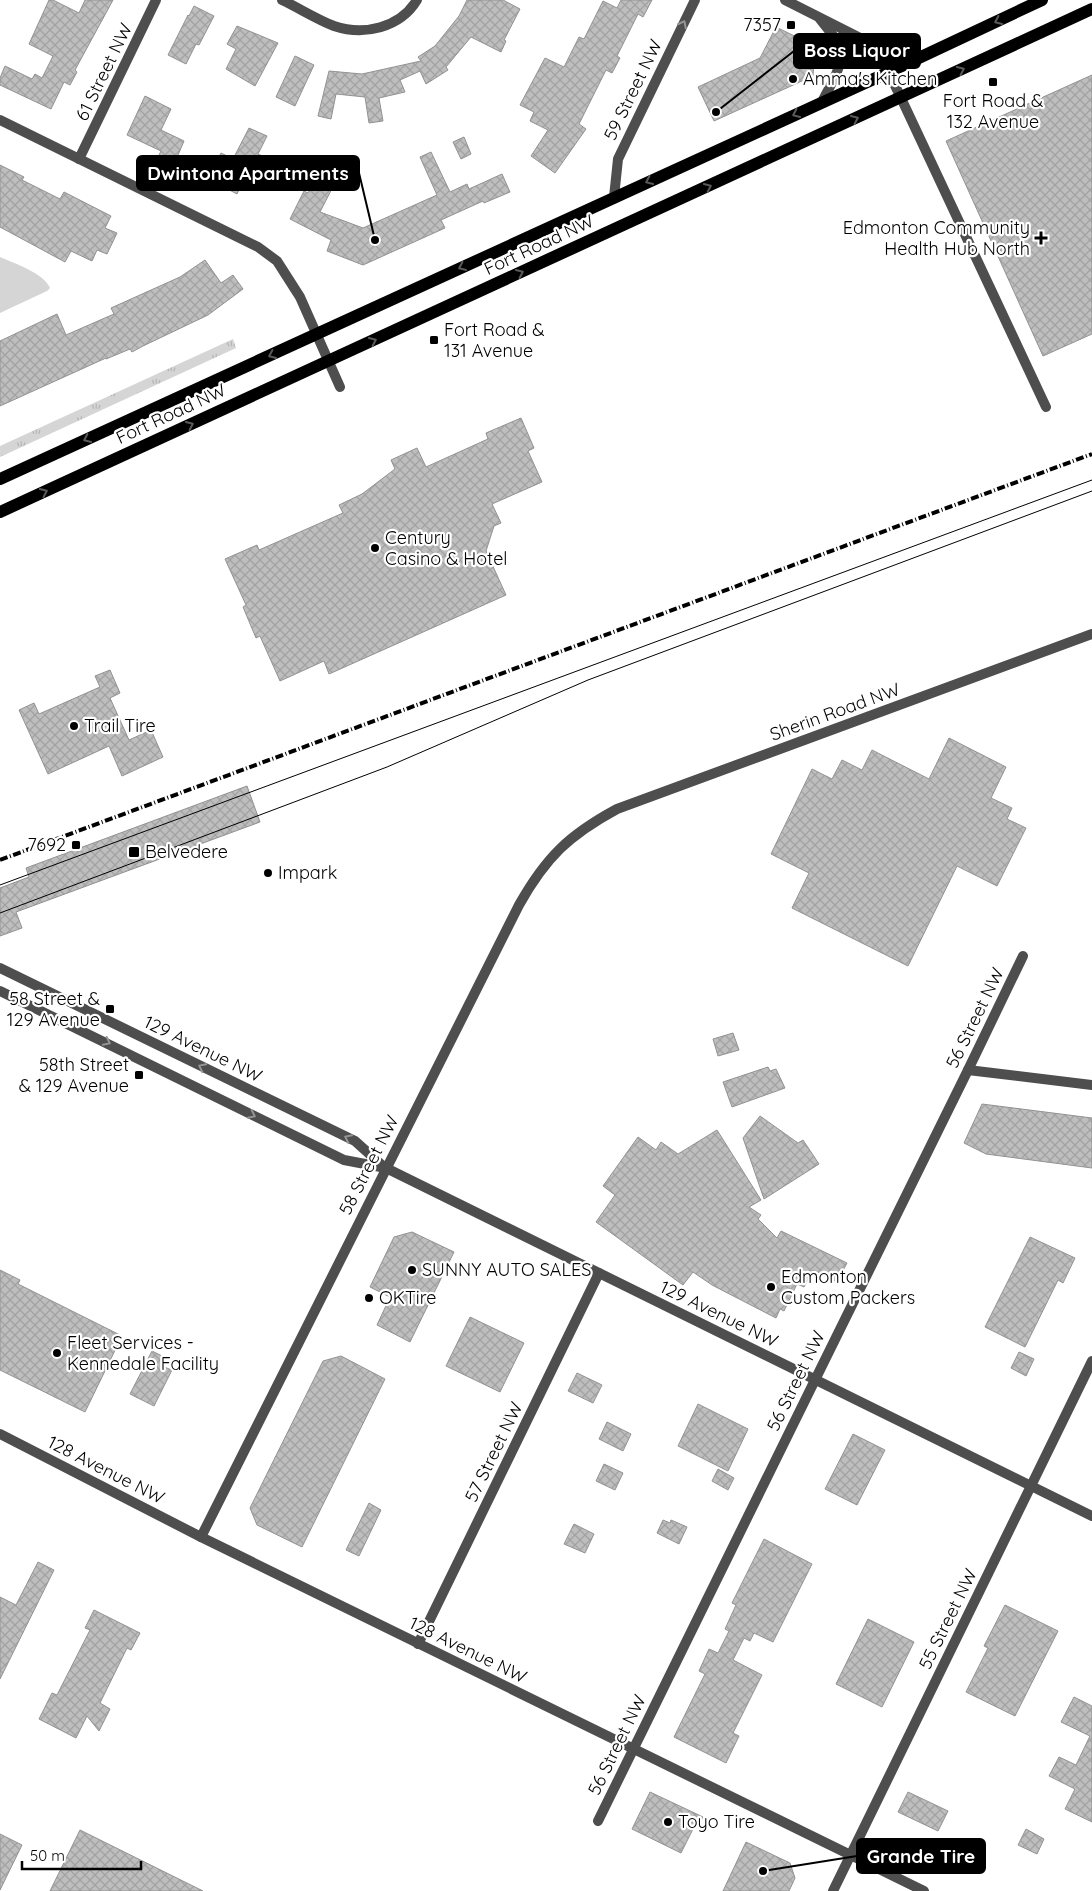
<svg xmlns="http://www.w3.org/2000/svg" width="1092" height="1891" viewBox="0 0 1092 1891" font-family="Quicksand,sans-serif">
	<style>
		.grass { fill: url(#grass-tufts) }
		.park { fill: #d5d5d5 }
		.building { fill: url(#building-cross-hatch); stroke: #929292 }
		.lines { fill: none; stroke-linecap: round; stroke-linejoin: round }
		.minor { stroke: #4e4e4e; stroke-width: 10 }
		.tertiary { stroke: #4e4e4e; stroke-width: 10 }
		.primary { stroke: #000; stroke-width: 12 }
		.tram { stroke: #000; stroke-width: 1 }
		.rail { stroke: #000; stroke-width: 4; stroke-dasharray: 8 2.5 1 2.5; stroke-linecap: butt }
		.oneway { stroke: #595959 }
		.oneway2 { stroke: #959595 }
		.poi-dot { fill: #000; stroke: #fff; stroke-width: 2 }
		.labels { text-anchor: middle; stroke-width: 4.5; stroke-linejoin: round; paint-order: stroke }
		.poi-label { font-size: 18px; fill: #000; stroke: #fff; text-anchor: start }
		.street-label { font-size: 18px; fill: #000; stroke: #fff }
		.leader { fill: none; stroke: #000; stroke-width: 2 }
		.callout-dot { fill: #000; stroke: #fff; stroke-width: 2 }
		.callout { fill: #000; stroke: #000; stroke-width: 2 }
		.callout-label { font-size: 19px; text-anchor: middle; font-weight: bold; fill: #fff }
	</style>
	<defs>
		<pattern id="grass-tufts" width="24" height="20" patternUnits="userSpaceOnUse" patternTransform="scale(1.25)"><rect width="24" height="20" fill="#d5d5d5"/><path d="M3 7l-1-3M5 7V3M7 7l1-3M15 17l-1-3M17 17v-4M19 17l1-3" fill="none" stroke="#b5b5b5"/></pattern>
		<pattern id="building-cross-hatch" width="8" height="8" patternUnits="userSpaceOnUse" patternTransform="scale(1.25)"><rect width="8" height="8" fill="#bebebe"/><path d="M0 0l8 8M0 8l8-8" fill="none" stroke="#a2a2a2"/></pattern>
	</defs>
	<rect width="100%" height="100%" fill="#fff"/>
	<polygon class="grass" points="233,339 236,348 0,457 0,446"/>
	<path class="park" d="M 0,257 C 14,263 45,274 50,288 L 47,291 L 0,313 Z"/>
	<g class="building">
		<polygon points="49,0 53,0 79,13 85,0 113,0 75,70 77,72 70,85 64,82 51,109 0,85 0,78 5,66 32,79 35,74 42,78 53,56 29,44"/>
		<polygon points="467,0 503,0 520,9 504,40 506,41 501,52 471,37 446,67 448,70 426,84 420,71 400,80 405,92 379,98 383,121 369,123 365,97 336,94 331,119 318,116 329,71 362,74 421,61 418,57 435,46 459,16"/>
		<polygon points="621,0 652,0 643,17 638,14 617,56 620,58 612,73 606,70 579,124 586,129 555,173 531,156 548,130 530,121 534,112 520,105 545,58 564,67 579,37 584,39 603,1 617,8"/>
		<polygon points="194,6 214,16 199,45 196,44 186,64 168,55 188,15 189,16"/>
		<polygon points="237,26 278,43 255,86 226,69 236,49 227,44"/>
		<polygon points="776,27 815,46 813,76 714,121 698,87 760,58"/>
		<polygon points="295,56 314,65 295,106 276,97"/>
		<polygon points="1092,75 1092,334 1043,356 946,141"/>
		<polygon points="145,96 171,109 161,130 184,141 175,162 159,155 161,151 127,135"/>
		<polygon points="249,128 267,136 258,154 290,169 280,188 273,184 270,190 245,178 237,194 220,185 221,182 209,176 221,153 233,159"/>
		<polygon points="464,137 471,154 461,159 453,142"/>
		<polygon points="431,152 450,192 467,184 469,189 502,174 510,192 484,203 483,201 441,220 445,228 363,265 327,251 331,240 290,219 304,191 308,193 324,160 343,167 320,212 363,228 437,195 420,157"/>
		<polygon points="0,165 24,177 22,180 60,199 64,192 111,216 105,228 117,233 107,254 97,250 92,261 71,251 65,262 0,227"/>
		<polygon points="205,260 221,283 233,275 243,289 208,315 143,346 132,352 130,349 106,359 106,358 0,406 0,341 57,314 66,335 114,314 111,308 180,277"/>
		<polygon points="521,418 534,448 528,451 542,482 492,504 501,523 494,526 486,551 506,595 329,674 324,661 280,681 260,636 256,638 243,607 246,605 225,559 257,545 259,550 343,513 339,505 362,494 395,469 391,460 417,448 426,467 488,439 486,433"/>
		<polygon points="110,670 120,693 110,698 129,740 151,730 163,757 122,776 109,746 48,774 19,710 34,703 39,714 100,687 95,676"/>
		<polygon points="949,738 1006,767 991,798 1012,808 1007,819 1026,828 997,886 957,866 908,966 792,908 809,873 771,854 812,769 832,779 842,760 862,770 872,750 929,779"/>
		<polygon points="247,786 260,822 16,912 22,928 0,936 0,888 29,877 26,868"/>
		<polygon points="733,1033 739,1050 718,1056 713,1039"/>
		<polygon points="768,1067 770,1071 776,1069 785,1088 732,1107 723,1082"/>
		<polygon points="982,1104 1092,1118 1092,1168 986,1154 964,1143"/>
		<polygon points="760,1116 798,1143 803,1140 819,1164 764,1199 743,1138"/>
		<polygon points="717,1130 761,1200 749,1207 761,1215 758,1219 777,1238 781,1231 847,1263 837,1282 813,1270 804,1287 797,1284 784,1311 780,1309 776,1318 712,1285 693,1272 683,1285 596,1222 615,1195 603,1186 638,1137 656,1150 661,1142 678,1154"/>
		<polygon points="412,1232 454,1252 410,1342 377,1325 390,1297 370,1287 394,1237"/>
		<polygon points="1030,1237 1075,1258 1063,1283 1058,1280 1025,1347 985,1327"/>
		<polygon points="0,1270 20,1280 18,1284 122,1336 85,1412 0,1370"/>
		<polygon points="470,1317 524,1343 500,1392 446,1366"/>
		<polygon points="152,1351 168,1359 164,1367 172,1370 154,1406 130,1394"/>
		<polygon points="1019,1352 1034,1359 1026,1376 1011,1368"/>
		<polygon points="341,1356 385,1379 302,1547 257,1525 250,1508 323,1361"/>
		<polygon points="577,1373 602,1385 593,1403 568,1391"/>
		<polygon points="698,1404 748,1429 728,1471 678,1446"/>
		<polygon points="607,1422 631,1434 623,1451 599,1439"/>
		<polygon points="853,1434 885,1450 857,1505 825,1489"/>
		<polygon points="604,1464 623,1473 615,1490 596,1481"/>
		<polygon points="718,1469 734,1478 728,1490 712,1481"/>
		<polygon points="369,1503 381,1510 359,1556 346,1550"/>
		<polygon points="663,1520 670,1523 671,1520 687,1527 679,1544 657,1533"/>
		<polygon points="574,1524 594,1534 585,1553 564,1544"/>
		<polygon points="764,1539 812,1564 773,1642 754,1633 750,1641 744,1638 733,1660 762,1675 733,1733 739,1736 726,1763 674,1737 705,1674 699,1671 709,1649 718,1653 729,1631 725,1629 736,1605 732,1603"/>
		<polygon points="38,1562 54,1570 0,1679 0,1597 16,1605"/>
		<polygon points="1005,1605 1058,1631 1015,1716 966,1692 988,1648 984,1646"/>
		<polygon points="94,1610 140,1633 131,1650 127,1648 100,1703 110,1709 99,1731 87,1716 76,1738 39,1719 52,1693 57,1695 90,1630 85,1628"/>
		<polygon points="868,1619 914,1642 882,1707 836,1684"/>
		<polygon points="1074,1697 1092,1706 1092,1822 1065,1809 1075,1789 1049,1776 1059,1757 1076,1765 1090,1736 1061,1722"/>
		<polygon points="650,1792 703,1817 697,1828 694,1827 681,1853 632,1829"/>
		<polygon points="908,1792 948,1811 938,1831 898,1812"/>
		<polygon points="1026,1829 1044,1839 1037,1854 1018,1845"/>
		<polygon points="80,1830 203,1891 50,1891"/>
		<polygon points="0,1834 22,1845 0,1890"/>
		<polygon points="746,1842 790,1863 795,1878 789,1891 723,1891"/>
	</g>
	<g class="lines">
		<g class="minor">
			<path d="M 282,0 C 299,8 316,19 334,26 C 364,36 400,28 417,0"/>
			<polyline points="901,98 1046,407"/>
			<polyline points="0,120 258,247 277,261 300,297 340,387"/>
			<polyline points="79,159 156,0"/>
			<polyline points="614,197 618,159 695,0"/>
			<polyline points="968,1070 1023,956"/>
			<polyline points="0,1434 201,1537 924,1891"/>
			<path d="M 201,1537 L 519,905 C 546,857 569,835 617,809 L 1092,634"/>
			<polyline points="418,1644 599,1273"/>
			<polyline points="598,1821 815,1380"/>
			<polyline points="833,1891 1092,1361"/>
		</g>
		<g class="tertiary">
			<polyline points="785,0 872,44 880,54 901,98"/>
			<path d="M 820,19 C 826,27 835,36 839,46 C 846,63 830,85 822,102"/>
			<polyline points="0,968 355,1141 385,1168"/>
			<polyline points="0,991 344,1160 386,1168 1092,1516"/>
			<polyline points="815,1380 968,1070 1092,1085"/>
		</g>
		<g class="primary">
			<polyline points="0,479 889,72 1042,0"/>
			<polyline points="0,512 1092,9"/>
		</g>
		<g class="tram">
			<polyline points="0,885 1092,480"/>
			<polyline points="0,913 387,767 588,680 1092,491"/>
		</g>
		<polyline class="rail" points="0,860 1092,454"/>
	</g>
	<defs><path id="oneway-chevron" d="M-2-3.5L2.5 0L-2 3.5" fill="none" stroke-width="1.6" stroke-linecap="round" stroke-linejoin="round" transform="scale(1.25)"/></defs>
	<g class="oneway">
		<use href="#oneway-chevron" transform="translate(998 21) rotate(155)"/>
		<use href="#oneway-chevron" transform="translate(961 70) rotate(-25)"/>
		<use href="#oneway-chevron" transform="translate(796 114) rotate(155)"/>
		<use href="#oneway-chevron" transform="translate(855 119) rotate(-25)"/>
		<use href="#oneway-chevron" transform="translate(649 181) rotate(155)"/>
		<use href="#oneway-chevron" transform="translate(708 187) rotate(-25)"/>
		<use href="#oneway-chevron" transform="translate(462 267) rotate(155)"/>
		<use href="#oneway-chevron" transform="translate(520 273) rotate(-25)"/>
		<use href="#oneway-chevron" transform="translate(373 341) rotate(-25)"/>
		<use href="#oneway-chevron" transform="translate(272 355) rotate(155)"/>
		<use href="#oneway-chevron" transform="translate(190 425) rotate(-25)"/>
		<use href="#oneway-chevron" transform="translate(87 439) rotate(155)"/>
		<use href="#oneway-chevron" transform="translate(44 492) rotate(-25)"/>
	</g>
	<g class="oneway2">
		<use href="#oneway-chevron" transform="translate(683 24) rotate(-63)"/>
		<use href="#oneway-chevron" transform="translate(107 1042) rotate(26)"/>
		<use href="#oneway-chevron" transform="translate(202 1067) rotate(-154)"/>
		<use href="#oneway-chevron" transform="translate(252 1115) rotate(26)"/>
		<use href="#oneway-chevron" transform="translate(348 1138) rotate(-154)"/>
	</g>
	<g class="poi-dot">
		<rect x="786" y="20" width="10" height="10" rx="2.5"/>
		<circle cx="793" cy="79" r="5"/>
		<rect x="988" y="77" width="10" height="10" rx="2.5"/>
		<path d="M1038.5 230.5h5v5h5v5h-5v5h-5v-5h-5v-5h5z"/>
		<rect x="429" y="335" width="10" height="10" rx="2.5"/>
		<circle cx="375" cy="548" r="5"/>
		<circle cx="74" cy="726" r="5"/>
		<rect x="71" y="840" width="10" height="10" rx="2.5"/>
		<rect x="128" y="846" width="12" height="12" rx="2.5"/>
		<circle cx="268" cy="873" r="5"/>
		<rect x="105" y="1004" width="10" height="10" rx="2.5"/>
		<rect x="134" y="1070" width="10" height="10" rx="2.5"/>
		<circle cx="412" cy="1270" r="5"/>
		<circle cx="771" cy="1287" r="5"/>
		<circle cx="369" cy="1298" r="5"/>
		<circle cx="57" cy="1353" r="5"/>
		<circle cx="668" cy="1822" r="5"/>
	</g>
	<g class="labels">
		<g class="poi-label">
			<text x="781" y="31" text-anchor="end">7357</text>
			<text x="803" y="85">Amma's Kitchen</text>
			<text x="993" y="107" text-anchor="middle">Fort Road &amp;<tspan x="993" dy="21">132 Avenue</tspan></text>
			<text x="1030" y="234" text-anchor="end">Edmonton Community<tspan x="1030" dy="21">Health Hub North</tspan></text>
			<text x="444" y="336">Fort Road &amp;<tspan x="444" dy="21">131 Avenue</tspan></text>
			<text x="385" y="544">Century<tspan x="385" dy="21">Casino &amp; Hotel</tspan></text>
			<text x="84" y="732">Trail Tire</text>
			<text x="66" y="851" text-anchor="end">7692</text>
			<text x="145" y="858">Belvedere</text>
			<text x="278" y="879">Impark</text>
			<text x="100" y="1005" text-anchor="end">58 Street &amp;<tspan x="100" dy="21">129 Avenue</tspan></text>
			<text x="129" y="1071" text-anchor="end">58th Street<tspan x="129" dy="21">&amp; 129 Avenue</tspan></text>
			<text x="422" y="1276">SUNNY AUTO SALES</text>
			<text x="781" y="1283">Edmonton<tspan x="781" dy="21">Custom Packers</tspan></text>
			<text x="379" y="1304">OKTire</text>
			<text x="67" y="1349">Fleet Services -<tspan x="67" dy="21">Kennedale Facility</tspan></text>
			<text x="678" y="1828">Toyo Tire</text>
		</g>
		<g class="street-label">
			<text transform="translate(104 72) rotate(-64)" y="6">61 Street NW</text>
			<text transform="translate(633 90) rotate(-64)" y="6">59 Street NW</text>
			<text transform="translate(539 245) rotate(-25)" y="6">Fort Road NW</text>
			<text transform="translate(171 414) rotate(-25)" y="6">Fort Road NW</text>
			<text transform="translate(835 712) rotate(-20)" y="6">Sherin Road NW</text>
			<text transform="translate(975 1018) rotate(-64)" y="6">56 Street NW</text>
			<text transform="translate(203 1049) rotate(26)" y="6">129 Avenue NW</text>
			<text transform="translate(369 1165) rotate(-63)" y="6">58 Street NW</text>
			<text transform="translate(719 1314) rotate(26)" y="6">129 Avenue NW</text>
			<text transform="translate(796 1381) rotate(-64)" y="6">56 Street NW</text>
			<text transform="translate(494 1452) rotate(-64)" y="6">57 Street NW</text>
			<text transform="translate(106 1470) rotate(27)" y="6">128 Avenue NW</text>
			<text transform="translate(948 1619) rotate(-64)" y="6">55 Street NW</text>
			<text transform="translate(468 1650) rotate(26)" y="6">128 Avenue NW</text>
			<text transform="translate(617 1745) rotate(-64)" y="6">56 Street NW</text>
		</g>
	</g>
	<path class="leader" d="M716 112L794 51M375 240L359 173M763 1871L857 1856"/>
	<g class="callout-dot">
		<circle cx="716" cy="112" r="5"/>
		<circle cx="375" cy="240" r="5"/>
		<circle cx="763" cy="1871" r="5"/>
	</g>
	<g class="callout">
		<rect x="794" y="34" width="126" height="34" rx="5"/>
		<rect x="137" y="156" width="222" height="34" rx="5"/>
		<rect x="857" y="1839" width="128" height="34" rx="5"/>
	</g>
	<g class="callout-label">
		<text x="857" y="57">Boss Liquor</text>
		<text x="248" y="180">Dwintona Apartments</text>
		<text x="921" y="1863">Grande Tire</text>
	</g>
	<path d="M22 1861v8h119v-8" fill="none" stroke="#000000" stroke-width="2.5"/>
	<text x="30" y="1861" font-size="15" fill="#000000" stroke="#ffffff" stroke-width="4" paint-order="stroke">50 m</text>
</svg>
